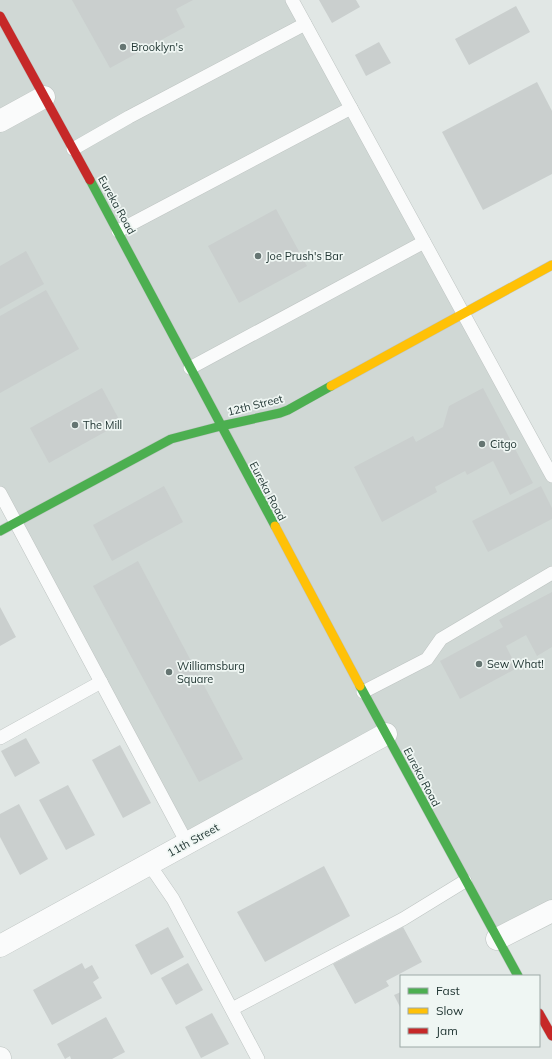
<svg xmlns="http://www.w3.org/2000/svg" width="552" height="1059" viewBox="0 0 552 1059" font-family="Mulish,sans-serif">
	<style>
		.built { fill: #d0d8d5 }
		.building { fill: #cacfce }
		.lines { fill: none; stroke-linecap: round; stroke-linejoin: round }
		.lane-casing { stroke: #bec4c2; stroke-width: 14 }
		.street-casing { stroke: #bec4c2; stroke-width: 23 }
		.fast-casing { stroke: #bec5c2; stroke-width: 10 }
		.slow-casing { stroke: #bec5c2; stroke-width: 10 }
		.jam-casing { stroke: #bec5c2; stroke-width: 10 }
		.lane { stroke: #fafbfb; stroke-width: 13 }
		.street { stroke: #fafbfb; stroke-width: 22 }
		.fast { stroke: #4caf50; stroke-width: 9 }
		.slow { stroke: #ffc107; stroke-width: 9 }
		.jam { stroke: #c62828; stroke-width: 9 }
		.poi-dot { fill: #657572; stroke: #eff6f3; stroke-width: 1.5 }
		.labels { text-anchor: middle; stroke-width: 3.5; stroke-linejoin: round; paint-order: stroke }
		.poi-label { font-size: 11px; fill: #223734; stroke: #eff6f3; text-anchor: start }
		.street-label { font-size: 11px; fill: #223734; stroke: #eff6f3 }
	</style>
	<rect width="100%" height="100%" fill="#e1e7e5"/>
	<polygon class="built" points="0,0 292,0 552,476 552,911 497,939 386,734 187,843 0,493"/>
	<g class="building">
		<polygon points="72,0 193,0 176,9 185,27 110,68"/>
		<polygon points="319,0 356,0 360,7 332,23"/>
		<polygon points="516,6 530,32 469,65 455,39"/>
		<polygon points="379,42 391,63 366,76 355,55"/>
		<polygon points="537,82 552,111 552,174 483,210 442,132"/>
		<polygon points="276,209 307,266 239,303 208,246"/>
		<polygon points="26,251 44,284 0,309 0,266"/>
		<polygon points="46,290 79,349 0,393 0,316"/>
		<polygon points="102,388 121,423 49,463 30,428"/>
		<polygon points="483,388 533,483 510,495 493,461 467,475 465,471 435,487 437,492 382,522 354,467 413,436 416,442 443,427 449,406"/>
		<polygon points="164,486 183,522 112,561 93,525"/>
		<polygon points="541,486 552,508 552,519 488,552 472,521"/>
		<polygon points="138,561 243,759 199,782 93,586"/>
		<polygon points="552,592 552,647 537,656 526,635 506,646 517,668 460,699 440,661 503,627 499,620"/>
		<polygon points="0,607 16,637 0,646"/>
		<polygon points="26,738 40,763 15,777 1,751"/>
		<polygon points="120,745 151,803 123,818 92,760"/>
		<polygon points="68,785 95,835 66,850 39,800"/>
		<polygon points="19,804 48,859 20,875 0,837 0,814"/>
		<polygon points="324,866 350,916 265,962 237,912"/>
		<polygon points="168,927 184,957 151,975 135,945"/>
		<polygon points="403,927 422,962 386,981 389,986 355,1004 333,964"/>
		<polygon points="82,963 85,969 92,965 99,978 93,982 102,998 52,1025 33,990"/>
		<polygon points="188,963 203,990 176,1005 161,978"/>
		<polygon points="401,992 401,1009 394,995"/>
		<polygon points="212,1013 229,1044 201,1058 185,1027"/>
		<polygon points="106,1017 125,1052 112,1059 71,1059 70,1056 65,1059 57,1044"/>
	</g>
	<g class="lines">
		<g class="lane-casing">
			<g id="lane">
				<polyline points="292,0 552,476"/>
				<polyline points="73,149 129,117 305,24"/>
				<polyline points="118,231 351,108"/>
				<polyline points="190,368 424,242"/>
				<polyline points="0,493 187,843"/>
				<polyline points="363,692 427,659 441,639 552,573"/>
				<polyline points="0,738 101,682"/>
				<polyline points="149,864 173,899 258,1059"/>
				<polyline points="232,1009 403,919 465,881"/>
			</g>
		</g>
		<g class="street-casing">
			<g id="street">
				<polyline points="0,121 44,97"/>
				<polyline points="497,939 552,911"/>
				<polyline points="0,946 386,734"/>
				<polyline points="0,1058 0,1059"/>
			</g>
		</g>
		<g class="fast-casing">
			<g id="fast">
				<polyline points="90,180 275,526"/>
				<polyline points="0,531 171,439 221,426 280,413 288,410 331,386"/>
				<polyline points="360,686 518,976"/>
			</g>
		</g>
		<g class="slow-casing">
			<g id="slow">
				<polyline points="331,386 552,265"/>
				<polyline points="275,526 360,686"/>
			</g>
		</g>
		<g class="jam-casing">
			<g id="jam">
				<polyline points="0,16 90,180"/>
				<polyline points="539,1013 552,1036"/>
			</g>
		</g>
		<use href="#lane" class="lane"/>
		<use href="#street" class="street"/>
		<use href="#fast" class="fast"/>
		<use href="#slow" class="slow"/>
		<use href="#jam" class="jam"/>
	</g>
	<g class="poi-dot">
		<circle cx="123" cy="47" r="4"/>
		<circle cx="258" cy="256" r="4"/>
		<circle cx="75" cy="425" r="4"/>
		<circle cx="482" cy="444" r="4"/>
		<circle cx="479" cy="664" r="4"/>
		<circle cx="169" cy="672" r="4"/>
	</g>
	<g class="labels">
		<g class="poi-label">
			<text x="131" y="51">Brooklyn's</text>
			<text x="266" y="260">Joe Prush's Bar</text>
			<text x="83" y="429">The Mill</text>
			<text x="490" y="448">Citgo</text>
			<text x="487" y="668">Sew What!</text>
			<text x="177" y="670">Williamsburg<tspan x="177" dy="13">Square</tspan></text>
		</g>
		<g class="street-label">
			<text transform="translate(117 205) rotate(61)" y="4">Eureka Road</text>
			<text transform="translate(255 405) rotate(-14)" y="4">12th Street</text>
			<text transform="translate(268 491) rotate(62)" y="4">Eureka Road</text>
			<text transform="translate(422 777) rotate(62)" y="4">Eureka Road</text>
			<text transform="translate(193 840) rotate(-29)" y="4">11th Street</text>
		</g>
	</g>
	<rect x="400" y="975" width="140" height="72" fill="#eff6f3" stroke="#9daaa7"/>
	<rect x="408" y="988" width="20" height="6" fill="#4caf50" stroke="#9daaa7"/>
	<text x="436" y="995" font-size="12" fill="#223734">Fast</text>
	<rect x="408" y="1008" width="20" height="6" fill="#ffc107" stroke="#9daaa7"/>
	<text x="436" y="1015" font-size="12" fill="#223734">Slow</text>
	<rect x="408" y="1028" width="20" height="6" fill="#c62828" stroke="#9daaa7"/>
	<text x="436" y="1035" font-size="12" fill="#223734">Jam</text>
</svg>
